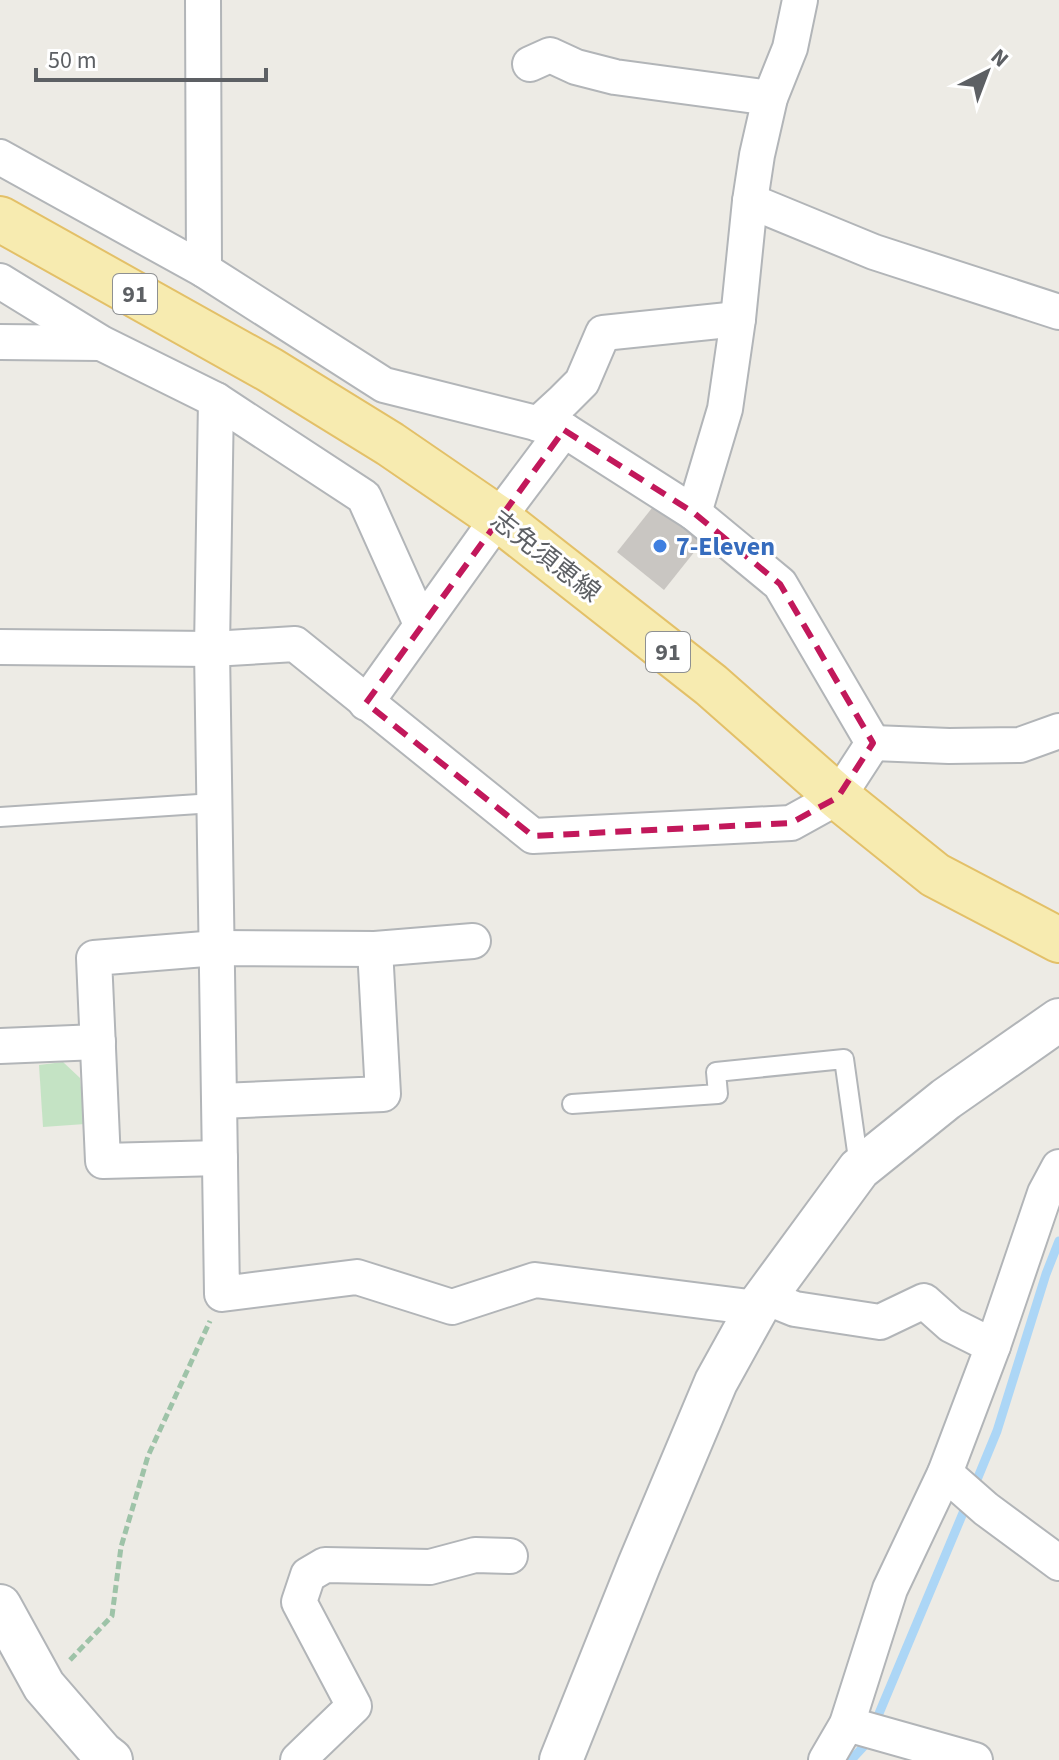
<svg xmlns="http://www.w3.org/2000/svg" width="1059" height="1760" viewBox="0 0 1059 1760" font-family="'Source Sans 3','Noto Sans JP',sans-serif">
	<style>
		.green { fill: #c4e3c4 }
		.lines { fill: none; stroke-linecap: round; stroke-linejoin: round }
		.stream { stroke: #acd6f6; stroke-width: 9 }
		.building { fill: #c9c6c2 }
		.service-casing { stroke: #b2b5b8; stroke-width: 22 }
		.minor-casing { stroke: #b2b5b8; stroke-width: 38 }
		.tertiary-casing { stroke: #b2b5b8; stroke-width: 46 }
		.primary-casing { stroke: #e3c068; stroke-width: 48 }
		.path { stroke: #9ec3a8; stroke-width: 5; stroke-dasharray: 8 4; stroke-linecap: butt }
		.service { stroke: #fff; stroke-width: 18 }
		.minor { stroke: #fff; stroke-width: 34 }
		.tertiary { stroke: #fff; stroke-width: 42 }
		.primary { stroke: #f7ebb0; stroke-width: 44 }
		.marked { fill: none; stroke: #c2185b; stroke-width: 6; stroke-dasharray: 16 10; stroke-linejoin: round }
		.shop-dot { fill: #3f7fe0; stroke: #fff; stroke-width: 3 }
		.labels { text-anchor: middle; stroke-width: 6; stroke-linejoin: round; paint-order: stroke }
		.shield { fill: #fff; stroke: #8e9092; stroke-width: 2 }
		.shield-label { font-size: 24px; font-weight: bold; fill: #5d6064 }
		.shop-label { font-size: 26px; font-weight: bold; fill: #366cbe; stroke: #fff; text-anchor: start }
		.street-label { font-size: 26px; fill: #5d6064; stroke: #fff }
	</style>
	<rect width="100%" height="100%" fill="#edebe5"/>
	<polygon class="green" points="63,1062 80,1078 85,1124 43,1127 39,1065"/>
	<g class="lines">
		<g class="stream">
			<polyline points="974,1487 997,1431 1046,1274 1059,1241"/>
			<polyline points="875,1723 968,1501"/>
			<polyline points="851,1760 865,1745 869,1737"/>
		</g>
	</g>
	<polygon class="building" points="656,503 703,541 664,590 617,552"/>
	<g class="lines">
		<g class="service-casing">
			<g id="service">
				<polyline points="0,817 214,803"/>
				<polyline points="572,1104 718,1094 716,1072 844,1059 859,1166"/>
			</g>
		</g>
		<g class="minor-casing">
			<g id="minor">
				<polyline points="203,0 204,270"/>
				<polyline points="530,64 550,55 576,67 615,77 770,98"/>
				<polyline points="0,157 204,270 384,385 564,430 694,513 780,584 873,743 838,797 791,823 533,836 295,644 212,649 0,647"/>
				<polyline points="750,201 874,252 1059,312"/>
				<polyline points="0,281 101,343 216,400 364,497 421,624"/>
				<polyline points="0,342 100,343"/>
				<polyline points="216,400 212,649 222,1294 357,1277 452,1307 535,1280 757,1308"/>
				<polyline points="538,424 563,401 582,382 603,333 738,319"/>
				<polyline points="694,513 725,409 738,319 750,201 757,155 770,98 790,48 800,0"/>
				<polyline points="366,703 498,518 564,430"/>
				<polyline points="873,743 949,746 1020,745 1059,731"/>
				<polyline points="0,1046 98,1042"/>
				<polyline points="220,1101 383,1094 375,949"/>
				<polyline points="220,1158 103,1161 94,958 217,948 375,949 473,941"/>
				<polyline points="765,1297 795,1309 880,1322 924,1301 951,1325 993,1346"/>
				<polyline points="945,1473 986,1509 1059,1563"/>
				<polyline points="847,1724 975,1760"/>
				<polyline points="298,1760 354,1706 299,1602 308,1575 325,1565 430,1567 475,1555 510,1556"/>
				<polyline points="826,1760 847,1724 890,1589 945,1473 993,1346 1045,1193 1059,1167"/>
			</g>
		</g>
		<g class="tertiary-casing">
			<g id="tertiary">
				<polyline points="0,1606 44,1686 102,1753 111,1760"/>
				<polyline points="561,1760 639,1565 716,1382 757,1308 859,1169 946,1099 1059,1020"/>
			</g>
		</g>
		<g class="primary-casing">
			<polyline id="primary" points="0,219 270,370 390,444 498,518 711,685 838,797 935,875 1059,940"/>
		</g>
		<polyline class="path" points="70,1660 112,1616 121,1547 148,1456 210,1321"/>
		<use href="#service" class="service"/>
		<use href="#minor" class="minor"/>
		<use href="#tertiary" class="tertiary"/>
		<use href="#primary" class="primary"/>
	</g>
	<path class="marked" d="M 564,430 L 694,513 L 780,584 L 873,743 L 838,797 L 791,823 L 533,836 L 366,703 Z"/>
	<circle class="shop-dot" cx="660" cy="546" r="8"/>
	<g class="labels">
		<g class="shield">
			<rect x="113" y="274" width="44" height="40" rx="6"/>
			<rect x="646" y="632" width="44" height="40" rx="6"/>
		</g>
		<g class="shield-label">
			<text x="135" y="302">91</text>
			<text x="668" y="660">91</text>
		</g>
		<g class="shop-label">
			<text x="676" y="555">7-Eleven</text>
		</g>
		<g class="street-label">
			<text transform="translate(546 556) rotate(38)" y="9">志免須恵線</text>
		</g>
	</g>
	<g transform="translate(987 72) rotate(42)" stroke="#ffffff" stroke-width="6" paint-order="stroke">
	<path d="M0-6L14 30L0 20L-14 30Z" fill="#5d6064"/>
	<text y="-12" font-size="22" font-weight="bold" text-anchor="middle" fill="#5d6064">N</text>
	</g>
	<path d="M36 68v12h230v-12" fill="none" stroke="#5d6064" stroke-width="4"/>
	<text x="48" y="68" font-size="24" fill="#5d6064" stroke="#ffffff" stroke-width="6" paint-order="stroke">50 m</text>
</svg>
